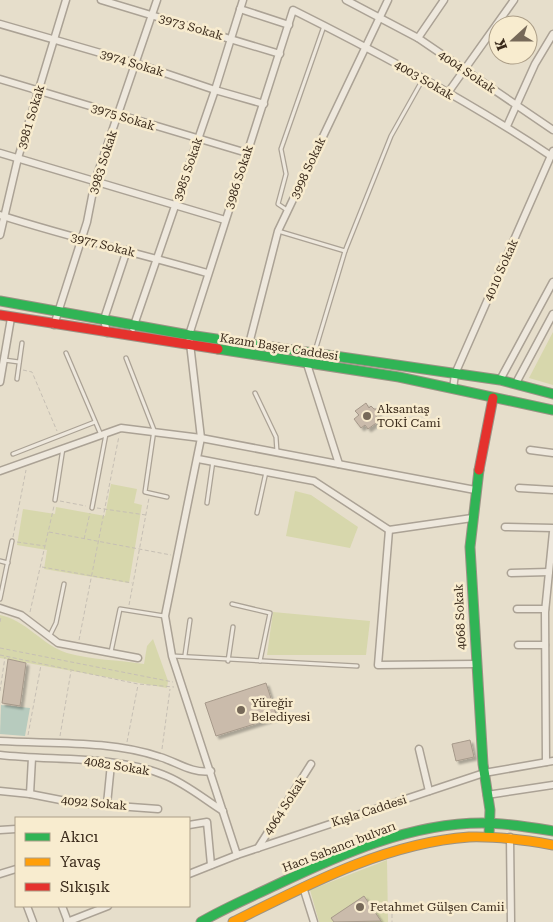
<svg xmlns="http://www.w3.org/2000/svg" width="553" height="922" viewBox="0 0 553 922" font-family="'Roboto Serif',serif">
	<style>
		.green { fill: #d7d7ac }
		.water { fill: #b7cbbe }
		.building { fill: #cabbab; stroke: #a6998a; filter: url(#shadow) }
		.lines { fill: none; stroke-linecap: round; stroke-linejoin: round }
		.lane-casing { stroke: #aba295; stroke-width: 5.5 }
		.street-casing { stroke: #aba295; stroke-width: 9 }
		.fast-casing { stroke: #9b9284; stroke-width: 11 }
		.slow-casing { stroke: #9b9284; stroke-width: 11 }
		.jam-casing { stroke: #9b9284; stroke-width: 11 }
		.path { stroke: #c6bfb4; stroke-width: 1; stroke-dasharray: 4 2.5; stroke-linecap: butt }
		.lane { stroke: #eee8dd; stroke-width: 3 }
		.street { stroke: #eee8dd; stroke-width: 6 }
		.fast { stroke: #30b455; stroke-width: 9 }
		.slow { stroke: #ff9f0a; stroke-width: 9 }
		.jam { stroke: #e5322d; stroke-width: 9 }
		.poi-dot { fill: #766959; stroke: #f8eccf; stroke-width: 2 }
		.labels { text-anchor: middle; stroke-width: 5; stroke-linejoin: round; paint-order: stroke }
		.street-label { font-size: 12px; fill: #3a2a1b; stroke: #f8eccf }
		.poi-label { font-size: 12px; fill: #3a2a1b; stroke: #f8eccf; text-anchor: start }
	</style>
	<defs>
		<filter id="shadow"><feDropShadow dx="3" dy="3" stdDeviation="1" flood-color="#0004"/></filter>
	</defs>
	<rect width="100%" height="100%" fill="#e6decb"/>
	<g class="green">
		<polygon points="553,332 553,385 529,378"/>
		<polygon points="111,484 137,489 134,503 142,505 129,583 44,569 47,550 17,545 23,509 55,514 56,507 105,516"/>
		<polygon points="295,491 311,495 358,527 350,548 286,536"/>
		<polygon points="273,612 370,621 366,655 267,655"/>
		<path d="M 0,615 C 26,620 42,645 67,653 C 91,660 119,660 144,664 L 147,646 L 153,639 L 168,681 L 167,688 L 0,658 Z"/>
		<polygon points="387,860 388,922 319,922 310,890"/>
	</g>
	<polygon class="water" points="1,705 30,708 25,736 0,734"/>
	<g class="building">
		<polygon points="366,403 369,408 371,406 374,409 378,409 379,415 376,417 379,421 368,429 365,425 361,428 354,419 359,415 355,411"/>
		<polygon points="8,659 26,663 20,706 2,703"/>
		<polygon points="266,683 277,717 216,736 205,703"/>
		<polygon points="470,740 474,757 456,761 452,744"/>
		<polygon points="364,896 381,921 334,922 331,918"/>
	</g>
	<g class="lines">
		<g class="lane-casing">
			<g id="lane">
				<polyline points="287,210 278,204 286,174 281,149 324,26"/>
				<polyline points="278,231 345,251"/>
				<polyline points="315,351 345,251 391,136 423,79"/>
				<polyline points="66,353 101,435"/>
				<polyline points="126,358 154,430 145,492 167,497"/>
				<polyline points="4,360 19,362"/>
				<polyline points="17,379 22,343"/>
				<polyline points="255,393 276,437 277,452"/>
				<polyline points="13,454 95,422"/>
				<polyline points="55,500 63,448"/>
				<polyline points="207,503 213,461"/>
				<polyline points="92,508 106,434"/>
				<polyline points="257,513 266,472"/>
				<polyline points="0,561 8,563"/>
				<polyline points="0,599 12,541"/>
				<polyline points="232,604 270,613 260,661"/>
				<polyline points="49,637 56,623 64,584"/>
				<polyline points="111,652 120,609 164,616"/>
				<polyline points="185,655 190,620"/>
				<polyline points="173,656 357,666"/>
				<polyline points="228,661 233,627"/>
			</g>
		</g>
		<g class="street-casing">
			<g id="street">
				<polyline points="101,0 280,54"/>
				<polyline points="346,0 418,38 553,130"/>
				<polyline points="240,9 289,25"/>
				<polyline points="0,24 135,63 215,90 264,104"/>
				<polyline points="418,38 444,0"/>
				<polyline points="0,79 247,153"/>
				<polyline points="447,94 514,0"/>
				<polyline points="507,126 535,64 553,34"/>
				<polyline points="0,153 225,220"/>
				<path d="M 0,215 C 68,237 138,253 207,273"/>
				<polyline points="0,235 18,158 66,0"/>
				<polyline points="54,325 87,222 95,181 157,0"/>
				<polyline points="133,328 215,90 243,0"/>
				<polyline points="107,333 104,319 127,250"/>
				<polyline points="249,344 278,231 388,0"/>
				<polyline points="307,364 339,464"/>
				<polyline points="500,380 553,282"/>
				<polyline points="0,382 11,318"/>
				<polyline points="516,383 553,314"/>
				<polyline points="453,389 455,374 553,151"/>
				<polyline points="530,450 553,453"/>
				<polyline points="198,459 314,481 389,530 472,518"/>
				<polyline points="0,471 121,428 201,438 475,490"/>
				<polyline points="519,488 553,490"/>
				<polyline points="505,527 553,528"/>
				<polyline points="389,530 378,665 475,664"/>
				<polyline points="511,573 549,572"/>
				<polyline points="0,608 21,615 58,643 138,658"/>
				<polyline points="517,609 545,609"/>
				<polyline points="518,645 545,645"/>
				<path d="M 0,741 C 52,744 110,740 160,757 C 177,762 192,774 211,771"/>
				<polyline points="419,749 429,791"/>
				<path d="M 0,755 C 52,761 115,755 164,775 C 185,783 204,799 223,811"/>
				<polyline points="546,762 545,612 553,532"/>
				<polyline points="0,791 30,794 76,803 158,809"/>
				<polyline points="30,794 32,758"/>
				<polyline points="487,795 553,785"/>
				<polyline points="107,804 111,764"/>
				<polyline points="189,825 207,822 211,865"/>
				<polyline points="0,830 16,829"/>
				<polyline points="510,837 511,922"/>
				<polyline points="258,848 311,764"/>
				<path d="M 237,855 L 172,656 L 165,616 L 201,438 L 189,335 L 293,10 C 381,54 469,101 551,156"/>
				<polyline points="0,874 16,869"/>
				<polyline points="189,874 237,855 484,773 553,761"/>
				<polyline points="303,887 314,922"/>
				<polyline points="27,906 33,922"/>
				<polyline points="62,906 68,922"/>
				<polyline points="67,922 108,906"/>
			</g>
		</g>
		<g class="fast-casing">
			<g id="fast">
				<polyline points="0,301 189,335 500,380 553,394"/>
				<polyline points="218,349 399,377 553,410"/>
				<polyline points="479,470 470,547 483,764 490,810 489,836"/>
				<path d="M 201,922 C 225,908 251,897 276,885 C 339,855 410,823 482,823 C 506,823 529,827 553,831"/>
			</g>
		</g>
		<g class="slow-casing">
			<path id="slow" d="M 233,922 C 307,885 385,843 469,837 C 498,836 525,840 553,845"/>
		</g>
		<g class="jam-casing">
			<g id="jam">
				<polyline points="0,315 218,349"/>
				<polyline points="479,470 493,398"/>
			</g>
		</g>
		<g class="path">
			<polyline points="23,370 32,372 57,431"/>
			<polyline points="60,501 86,506"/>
			<polyline points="97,508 146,515"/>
			<polyline points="49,532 171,555"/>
			<polyline points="13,537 26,470"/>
			<polyline points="84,539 90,513"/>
			<polyline points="17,542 45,546"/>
			<polyline points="42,567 132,583"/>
			<polyline points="129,605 149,498"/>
			<polyline points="30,612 54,506"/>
			<polyline points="0,622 1,617"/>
			<polyline points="79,640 119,436"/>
			<polyline points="0,648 173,682"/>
			<polyline points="0,655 138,684 174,687"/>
			<polyline points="0,691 5,657"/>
			<polyline points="28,735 41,665"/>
			<polyline points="60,736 71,671"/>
			<polyline points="127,742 138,685"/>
			<polyline points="162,749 170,689"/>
			<polyline points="392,914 392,922"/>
		</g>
		<use href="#lane" class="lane"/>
		<use href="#street" class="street"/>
		<use href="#fast" class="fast"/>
		<use href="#slow" class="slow"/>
		<use href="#jam" class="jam"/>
	</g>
	<g class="poi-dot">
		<circle cx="367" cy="416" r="5"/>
		<circle cx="241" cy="710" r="5"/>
		<circle cx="360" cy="907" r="5"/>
	</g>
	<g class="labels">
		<g class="street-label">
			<text transform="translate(191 27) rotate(16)" y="4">3973 Sokak</text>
			<text transform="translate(132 63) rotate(17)" y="4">3974 Sokak</text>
			<text transform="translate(467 72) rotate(34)" y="4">4004 Sokak</text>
			<text transform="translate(424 80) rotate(30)" y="4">4003 Sokak</text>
			<text transform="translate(31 117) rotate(-73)" y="4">3981 Sokak</text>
			<text transform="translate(123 117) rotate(17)" y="4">3975 Sokak</text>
			<text transform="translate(103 162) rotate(-72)" y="4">3983 Sokak</text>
			<text transform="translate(308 168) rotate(-65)" y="4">3998 Sokak</text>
			<text transform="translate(188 169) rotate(-71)" y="4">3985 Sokak</text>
			<text transform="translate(239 177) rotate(-72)" y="4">3986 Sokak</text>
			<text transform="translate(103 245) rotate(14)" y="4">3977 Sokak</text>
			<text transform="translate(501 270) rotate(-66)" y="4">4010 Sokak</text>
			<text transform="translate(279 347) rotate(9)" y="4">Kazım Başer Caddesi</text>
			<text transform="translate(460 617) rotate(-93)" y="4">4068 Sokak</text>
			<text transform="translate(117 766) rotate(9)" y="4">4082 Sokak</text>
			<text transform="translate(94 803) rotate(5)" y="4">4092 Sokak</text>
			<text transform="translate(285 806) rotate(-57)" y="4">4064 Sokak</text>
			<text transform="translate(369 811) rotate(-18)" y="4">Kışla Caddesi</text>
			<text transform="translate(339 847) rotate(-21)" y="4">Hacı Sabancı bulvarı</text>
		</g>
		<g class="poi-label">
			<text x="377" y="413">Aksantaş<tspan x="377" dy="14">TOKİ Cami</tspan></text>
			<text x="251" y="707">Yüreğir<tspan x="251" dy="14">Belediyesi</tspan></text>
			<text x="370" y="911">Fetahmet Gülşen Camii</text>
		</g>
	</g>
	<rect x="15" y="817" width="175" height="90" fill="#f8eccf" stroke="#ac9e87"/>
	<rect x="25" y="833" width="25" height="8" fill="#30b455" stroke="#ac9e87"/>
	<text x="60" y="842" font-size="15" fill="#3a2a1b">Akıcı</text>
	<rect x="25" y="858" width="25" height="8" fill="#ff9f0a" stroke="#ac9e87"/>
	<text x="60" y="867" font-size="15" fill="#3a2a1b">Yavaş</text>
	<rect x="25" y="883" width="25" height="8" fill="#e5322d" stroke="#ac9e87"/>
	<text x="60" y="892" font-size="15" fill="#3a2a1b">Sıkışık</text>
	<g transform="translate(513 40) rotate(249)"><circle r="24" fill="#f8eccf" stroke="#ac9e87"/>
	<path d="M0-4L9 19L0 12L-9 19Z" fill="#766959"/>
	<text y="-8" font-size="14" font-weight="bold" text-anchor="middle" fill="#3a2a1b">K</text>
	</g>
</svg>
